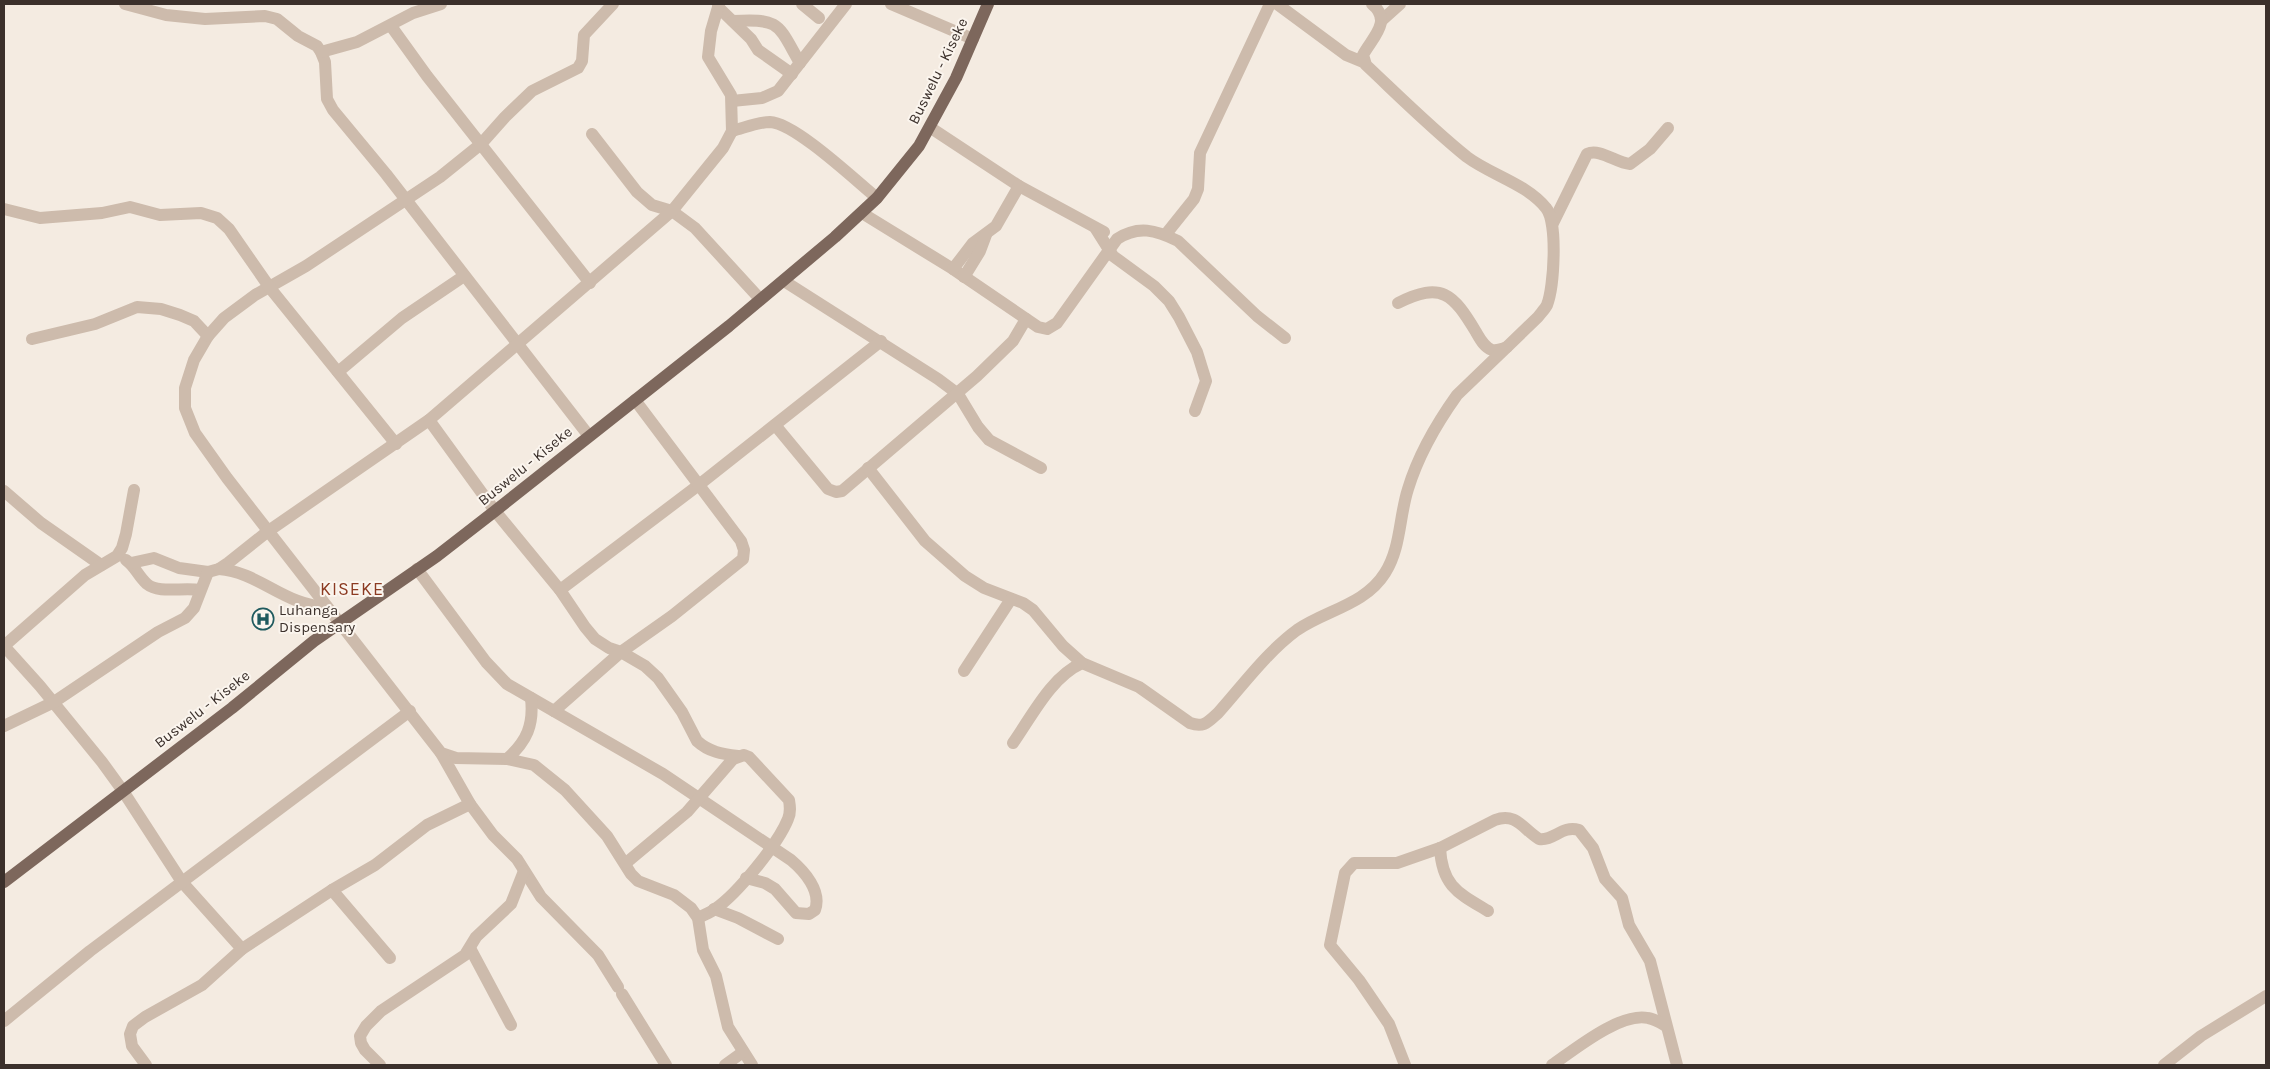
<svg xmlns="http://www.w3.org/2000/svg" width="2270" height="1069" viewBox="0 0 2270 1069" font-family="Karla,sans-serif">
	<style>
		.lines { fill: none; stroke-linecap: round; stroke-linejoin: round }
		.minor { stroke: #cdbbac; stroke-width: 12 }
		.major { stroke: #7d675c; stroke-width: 12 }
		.labels { text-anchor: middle; stroke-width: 4; stroke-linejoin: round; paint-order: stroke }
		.street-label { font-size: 15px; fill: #3b302b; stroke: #fbf5ee }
		.poi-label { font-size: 15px; fill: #3b302b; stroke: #fbf5ee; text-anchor: start }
		.quarter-label { font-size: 18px; letter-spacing: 1px; fill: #8c3b22; stroke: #fbf5ee }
	</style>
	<rect width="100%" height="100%" fill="#f4ebe1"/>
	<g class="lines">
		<g class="minor">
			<polyline points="125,4 166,15 205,19 265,16 277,19 298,36 317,46 321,52 325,62 327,99 333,110 386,174 589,436"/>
			<polyline points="613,4 584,35 582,61 578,68 532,91 505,117 481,144 440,177 306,266 255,295 224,318 208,336 194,360 185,388 185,408 195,433 227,478 441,753 456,758 507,759 534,765 565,790 607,836 631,874 638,881 674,895 691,908 698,918 703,950 716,976 728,1027 752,1065"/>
			<polyline points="802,4 819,18"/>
			<polyline points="891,4 973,39"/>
			<polyline points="1277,4 1346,55 1363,62"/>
			<polyline points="718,7 751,39 758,50 792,74"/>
			<path d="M 733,21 C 781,18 778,25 800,63"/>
			<polyline points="1381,21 1400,4"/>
			<polyline points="391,26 427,76 590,283"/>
			<polyline points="321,52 357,42 413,13 441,4"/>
			<polyline points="732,101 762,98 778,91 846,4"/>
			<polyline points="931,128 1019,186 1104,232"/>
			<path d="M 732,131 C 744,128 757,122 770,122 C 795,123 855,180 877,198"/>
			<polyline points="592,134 637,192 652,205 672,211 695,228 760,299"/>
			<polyline points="4,209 40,218 102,213 130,207 160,215 201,213 217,218 229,229 270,288 396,444"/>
			<path d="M 862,213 L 953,269 L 1038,327 L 1047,329 L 1057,323 L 1117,239 C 1138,225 1156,230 1178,241 L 1257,316 L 1285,338"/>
			<path d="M 1553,223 L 1587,154 C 1600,148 1616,163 1630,164 L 1650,149 L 1668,128"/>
			<polyline points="1096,229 1113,256 1154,286 1169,301 1179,317 1197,352 1206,381 1195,411"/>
			<polyline points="1166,234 1194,199 1198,189 1200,153 1270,4"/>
			<polyline points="953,269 973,243 996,226 1019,186"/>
			<polyline points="964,277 980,251 986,235"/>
			<polyline points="784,281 938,379 958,394 978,427 989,440 1041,468"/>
			<path d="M 1398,303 C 1442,281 1453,294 1476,332 C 1480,339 1484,347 1492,350 C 1497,351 1502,349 1507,347"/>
			<polyline points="32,339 95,324 137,307 161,309 180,315 194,321 208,336"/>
			<polyline points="338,372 402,318 464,276"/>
			<path d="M 429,420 L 495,511 L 560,590 L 585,627 L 595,639 L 609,648 L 621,652 L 645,666 L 658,678 L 682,712 L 697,741 C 709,752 722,754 738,756"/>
			<polyline points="775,425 828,489 836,492 842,491 977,376 1013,341 1026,319"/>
			<path d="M 868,468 L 925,541 L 965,576 L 984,588 L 1023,603 L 1033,610 L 1063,646 L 1082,663 L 1139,687 L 1190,723 C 1204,728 1208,722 1218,713 C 1243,685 1267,652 1297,630 C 1326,610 1365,605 1385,573 C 1401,548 1399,517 1408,489 C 1418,456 1437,423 1457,395 L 1538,317 C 1541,313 1545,309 1547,305 C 1554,287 1558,222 1546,208 C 1527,184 1491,175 1467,157 C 1431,128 1399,96 1366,65 L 1363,55 C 1372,38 1393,21 1372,4"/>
			<polyline points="4,491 41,523 101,565"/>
			<path d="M 126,560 C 135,566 138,576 147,584 C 159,594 183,587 200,590"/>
			<polyline points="131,563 154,558 179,568 208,572 219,569 228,563 267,532 429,420 672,211 723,148 732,131 731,95 708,57 711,31 719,4"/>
			<path d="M 219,569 C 259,572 285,606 327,607"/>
			<path d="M 417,569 L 486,662 L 507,684 L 663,774 L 791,860 C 804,871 822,891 815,910 L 809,914 L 796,913 L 775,889 L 765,883 L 746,878"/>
			<polyline points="560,590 700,484 881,341"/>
			<polyline points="4,646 40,686 102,762 123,791 182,882 242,949"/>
			<polyline points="4,646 85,575 117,556 122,548 126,534 134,490"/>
			<polyline points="964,671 1011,599"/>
			<polyline points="554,711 621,652 672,616 743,559 744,550 741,541 635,400"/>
			<polyline points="4,726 54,702 158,632 185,618 194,608 208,572"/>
			<path d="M 1013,743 C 1032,716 1051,677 1082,663"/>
			<polyline points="441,753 470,804 493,835 517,859 541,897 598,955 618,987"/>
			<path d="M 507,759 C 527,741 534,725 531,698"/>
			<path d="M 1440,848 C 1442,886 1458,893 1488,911"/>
			<path d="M 626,863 L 687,812 L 733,759 L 744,755 L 749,757 L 789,800 C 790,806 791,812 788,819 C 778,844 737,894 715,909 C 710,913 703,915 698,918"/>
			<polyline points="332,890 390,958"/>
			<polyline points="714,909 738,918 778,939"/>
			<polyline points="470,948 511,1025"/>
			<polyline points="622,994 666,1065"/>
			<polyline points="4,1021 90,951 410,711"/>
			<polyline points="146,1065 132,1046 130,1034 133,1026 145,1017 202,985 242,949 332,890 375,865 427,825 470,804"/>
			<polyline points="380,1065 365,1050 361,1043 360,1036 366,1026 381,1011 465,955 476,937 511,904 524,871"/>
			<polyline points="725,1065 743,1052"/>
			<path d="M 1405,1065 L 1389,1024 L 1359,980 L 1330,945 L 1345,873 L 1354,863 L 1397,863 L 1440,848 L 1495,820 C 1516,812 1523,829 1539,839 C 1554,841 1562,825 1579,830 L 1593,848 L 1605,879 L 1622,898 L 1629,925 L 1650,961 L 1677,1065"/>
			<path d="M 1552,1065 C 1574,1050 1620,1012 1648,1018 C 1655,1019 1661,1023 1666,1026"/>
			<polyline points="2164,1065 2201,1036 2266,996"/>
		</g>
		<polyline class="major" points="4,882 232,708 314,641 437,556 495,511 729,326 835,237 877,198 919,146 956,78 988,4"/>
	</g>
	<defs>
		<g id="hospital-ring" transform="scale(1.125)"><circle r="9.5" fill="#fbf5ee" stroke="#1f5a5e" stroke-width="1.5"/><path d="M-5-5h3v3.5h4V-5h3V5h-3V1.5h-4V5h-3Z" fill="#1f5a5e"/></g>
	</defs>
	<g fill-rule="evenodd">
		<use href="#hospital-ring" x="263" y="619"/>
	</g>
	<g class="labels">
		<g class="street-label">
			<text transform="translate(938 71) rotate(-64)" y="5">Buswelu - Kiseke</text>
			<text transform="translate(525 466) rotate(-39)" y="5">Buswelu - Kiseke</text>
			<text transform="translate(202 709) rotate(-38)" y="5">Buswelu - Kiseke</text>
		</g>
		<g class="poi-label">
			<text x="279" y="615">Luhanga<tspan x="279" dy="17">Dispensary</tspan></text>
		</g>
		<g class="quarter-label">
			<text x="352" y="595">KISEKE</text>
		</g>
	</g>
	<rect width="2270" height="1069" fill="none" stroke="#3b302b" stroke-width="10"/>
</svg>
